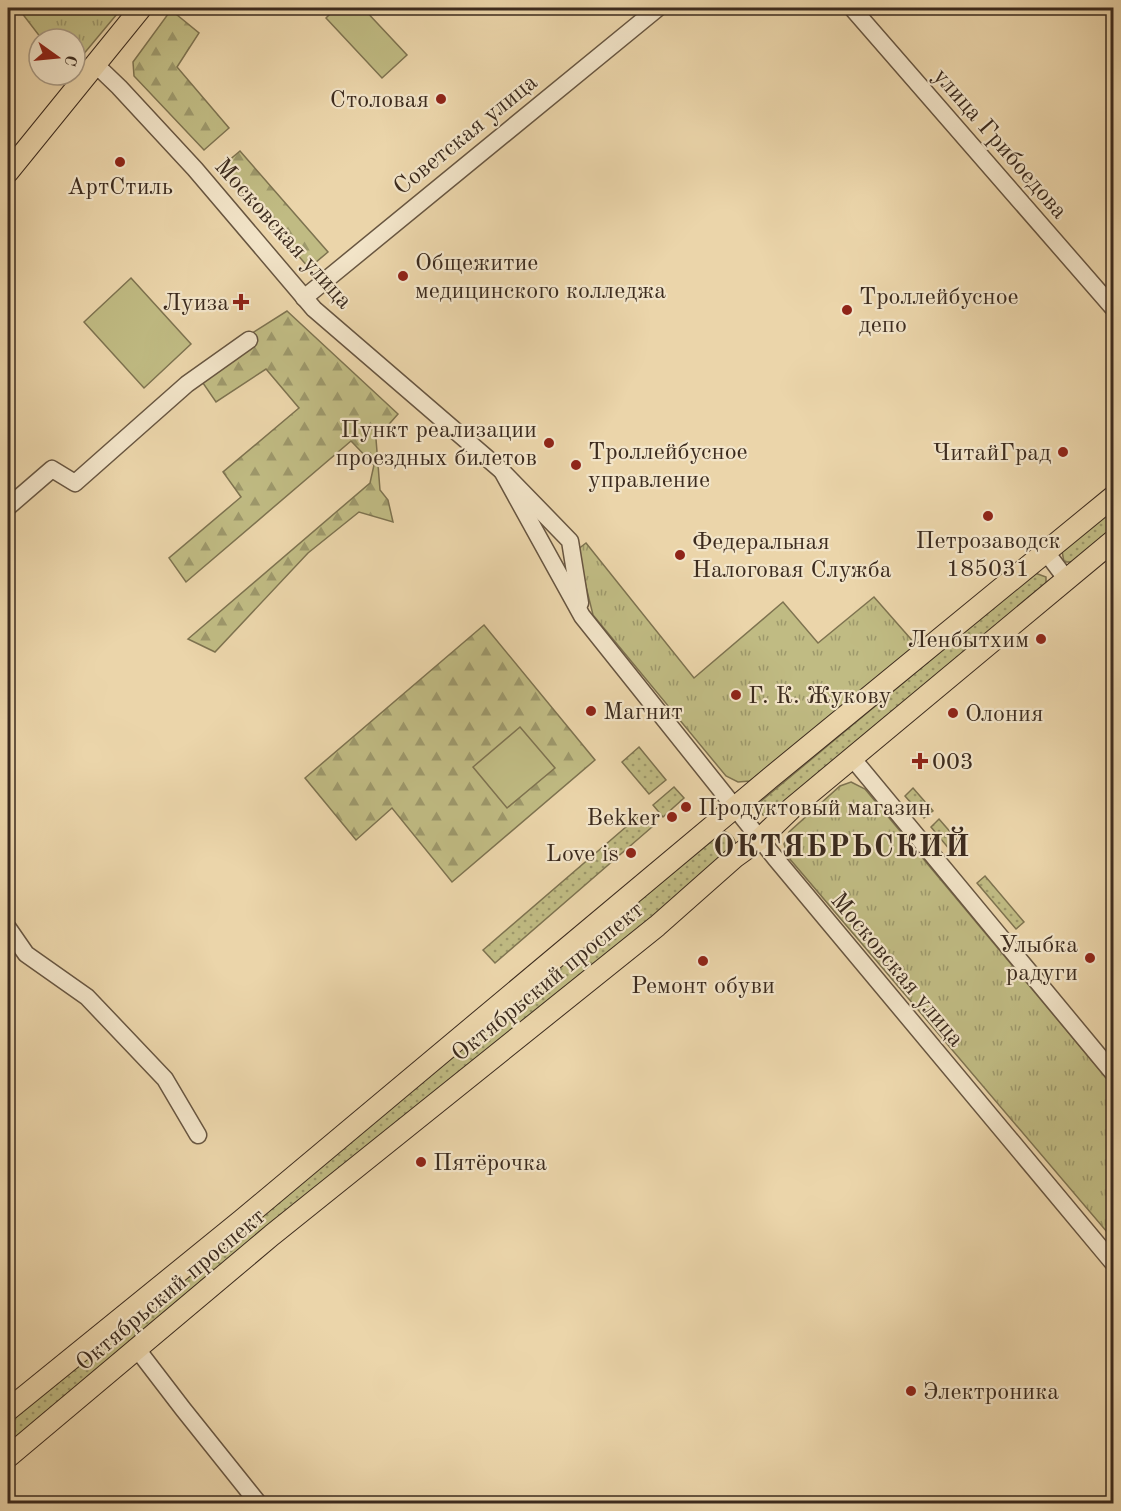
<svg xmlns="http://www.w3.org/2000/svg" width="1121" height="1511" viewBox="0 0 1121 1511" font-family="'Old Standard TT',serif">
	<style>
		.grass { fill: url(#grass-dots); stroke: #7e7350; stroke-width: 1.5 }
		.forest { fill: url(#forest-firs); stroke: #7e7350; stroke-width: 1.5 }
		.park { fill: url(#park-tufts); stroke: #7e7350; stroke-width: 1.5 }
		.pitch { fill: #c0bb83; stroke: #7e7350; stroke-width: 1.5 }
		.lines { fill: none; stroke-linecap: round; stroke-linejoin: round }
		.minor-casing { stroke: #685641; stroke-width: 19 }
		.major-casing { stroke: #3c2b1e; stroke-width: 23 }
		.minor { stroke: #f2e4c8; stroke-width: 16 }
		.major { stroke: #ebd5aa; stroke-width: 21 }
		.poi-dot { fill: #8f2418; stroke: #f2e4c8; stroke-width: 2 }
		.labels { text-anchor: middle; stroke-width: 4.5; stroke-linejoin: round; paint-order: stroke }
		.poi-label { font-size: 24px; fill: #3c2b1e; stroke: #f2e4c8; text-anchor: start }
		.street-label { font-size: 24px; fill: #3c2b1e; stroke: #f2e4c8 }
		.district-label { font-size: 30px; font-weight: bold; letter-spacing: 1.5px; fill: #3c2b1e; stroke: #f2e4c8 }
	</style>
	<defs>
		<pattern id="grass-dots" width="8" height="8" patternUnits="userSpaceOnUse" patternTransform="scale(1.5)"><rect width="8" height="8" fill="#c0bb83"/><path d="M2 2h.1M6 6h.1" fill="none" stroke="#9d986b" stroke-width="1.8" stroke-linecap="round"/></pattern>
		<pattern id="forest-firs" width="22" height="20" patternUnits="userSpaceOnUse" patternTransform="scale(1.5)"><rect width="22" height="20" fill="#c0bb83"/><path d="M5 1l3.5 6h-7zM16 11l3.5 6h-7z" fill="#9d986b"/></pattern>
		<pattern id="park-tufts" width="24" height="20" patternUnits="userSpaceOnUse" patternTransform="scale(1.5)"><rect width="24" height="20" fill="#c0bb83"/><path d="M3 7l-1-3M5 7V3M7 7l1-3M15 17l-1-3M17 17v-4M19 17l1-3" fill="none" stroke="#9d986b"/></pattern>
	</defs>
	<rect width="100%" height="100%" fill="#ebd5aa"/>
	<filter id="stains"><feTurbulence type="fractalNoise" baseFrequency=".00333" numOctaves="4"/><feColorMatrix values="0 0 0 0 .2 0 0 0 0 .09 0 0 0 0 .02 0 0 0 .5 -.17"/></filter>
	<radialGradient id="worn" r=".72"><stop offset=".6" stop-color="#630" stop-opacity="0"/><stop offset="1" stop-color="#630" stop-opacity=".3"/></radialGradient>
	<g class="grass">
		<polygon points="1113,507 1113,531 1076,562 1064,562 1062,551"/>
		<polygon points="1035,573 1046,577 1046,587 771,817 763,815 759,810 760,802"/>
		<polygon points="639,747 666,780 649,794 622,762"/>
		<polygon points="674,787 684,798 663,817 653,805"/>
		<polygon points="913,788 933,811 924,818 905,796"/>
		<polygon points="641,814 652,827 495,963 483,950"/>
		<polygon points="939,819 959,842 950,850 931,827"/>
		<path d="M 724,831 C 732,835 736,839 736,848 L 8,1454 L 8,1423 Z"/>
		<polygon points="985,876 1024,922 1016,929 977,883"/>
	</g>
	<g class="forest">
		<polygon points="171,10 199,33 177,67 229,128 204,150 134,76 133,62"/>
		<polygon points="240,151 328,252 309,268 221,167"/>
		<polygon points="287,311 398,414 376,439 380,490 388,500 393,522 359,512 308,553 215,652 188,639 370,483 374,465 351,441 186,582 169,558 241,497 223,472 299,408 266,369 216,402 194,370"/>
		<polygon points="484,625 595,760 452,882 392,808 356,840 305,778"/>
	</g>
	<g class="park">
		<polygon points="18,8 122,8 82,56 75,51 75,39 60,39 56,35 41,38"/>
		<polygon points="586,543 694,678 783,602 818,643 874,597 917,646 750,781 738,782 726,776 593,615 577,550"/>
		<polygon points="851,782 865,789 1113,1086 1113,1239 789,858 784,844 789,832 840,786"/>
	</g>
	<g class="pitch">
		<polygon points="336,8 363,8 407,55 382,78 326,18"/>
		<polygon points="131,278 191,344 144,388 84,322"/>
		<polygon points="520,727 555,768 507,808 473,767"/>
	</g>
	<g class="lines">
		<g class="minor-casing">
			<g id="minor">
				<polyline points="852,8 1114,309"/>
				<polyline points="95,64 119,87 195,169 314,309 502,471 570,541 580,603"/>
				<polyline points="304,298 658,8"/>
				<polyline points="502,471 582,616 776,859 1114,1264"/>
				<polyline points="8,507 52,469 75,483 187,384 249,340"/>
				<polyline points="1046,552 1067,580"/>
				<polyline points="853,759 1114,1074"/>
				<polyline points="8,928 26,954 87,997 165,1079 198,1135"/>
				<polyline points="137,1349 183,1409 259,1504"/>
			</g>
		</g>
		<g class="major-casing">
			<g id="major">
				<polyline points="8,172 141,8"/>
				<polyline points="8,1410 242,1220 770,778 1114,496"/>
				<polyline points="8,1457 272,1235 657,926 735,857 760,839 792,808 1114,540"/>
			</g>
		</g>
		<use href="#minor" class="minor"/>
		<use href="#major" class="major"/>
	</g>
	<g class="poi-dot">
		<circle cx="441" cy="99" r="6"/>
		<circle cx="120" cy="162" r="6"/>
		<circle cx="403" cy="276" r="6"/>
		<path d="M238 293h6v6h6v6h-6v6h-6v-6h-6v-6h6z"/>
		<circle cx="847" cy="310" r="6"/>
		<circle cx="549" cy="443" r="6"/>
		<circle cx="1063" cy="452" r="6"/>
		<circle cx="576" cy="465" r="6"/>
		<circle cx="988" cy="516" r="6"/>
		<circle cx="680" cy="555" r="6"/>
		<circle cx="1041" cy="639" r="6"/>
		<circle cx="736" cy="695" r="6"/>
		<circle cx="591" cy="711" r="6"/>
		<circle cx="953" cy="713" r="6"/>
		<path d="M917 752h6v6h6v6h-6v6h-6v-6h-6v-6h6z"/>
		<circle cx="686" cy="807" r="6"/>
		<circle cx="672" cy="817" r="6"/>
		<circle cx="631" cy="853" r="6"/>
		<circle cx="1090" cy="958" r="6"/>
		<circle cx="703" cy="961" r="6"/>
		<circle cx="421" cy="1162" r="6"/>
		<circle cx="911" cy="1391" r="6"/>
	</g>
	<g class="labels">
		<g class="poi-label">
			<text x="429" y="107" text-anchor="end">Столовая</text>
			<text x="120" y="194" text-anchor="middle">АртСтиль</text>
			<text x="415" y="270">Общежитие<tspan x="415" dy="28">медицинского колледжа</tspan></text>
			<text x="859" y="304">Троллейбусное<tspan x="859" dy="28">депо</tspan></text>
			<text x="229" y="310" text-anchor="end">Луиза</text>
			<text x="537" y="437" text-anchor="end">Пункт реализации<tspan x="537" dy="28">проездных билетов</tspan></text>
			<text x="588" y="459">Троллейбусное<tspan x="588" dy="28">управление</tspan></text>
			<text x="1051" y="460" text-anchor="end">ЧитайГрад</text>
			<text x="988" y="548" text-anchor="middle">Петрозаводск<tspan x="988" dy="28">185031</tspan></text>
			<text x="692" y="549">Федеральная<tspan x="692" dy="28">Налоговая Служба</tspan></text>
			<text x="1029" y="647" text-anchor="end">Ленбытхим</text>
			<text x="748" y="703">Г. К. Жукову</text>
			<text x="603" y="719">Магнит</text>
			<text x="965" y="721">Олония</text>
			<text x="932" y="769">003</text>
			<text x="698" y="815">Продуктовый магазин</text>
			<text x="660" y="825" text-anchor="end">Bekker</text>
			<text x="619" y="861" text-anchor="end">Love is</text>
			<text x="1078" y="952" text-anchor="end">Улыбка<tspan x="1078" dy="28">радуги</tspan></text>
			<text x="703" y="993" text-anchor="middle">Ремонт обуви</text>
			<text x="433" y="1170">Пятёрочка</text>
			<text x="923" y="1399">Электроника</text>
		</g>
		<g class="street-label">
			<text transform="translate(465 134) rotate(-39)" y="8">Советская улица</text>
			<text transform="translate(1001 143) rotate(49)" y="8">улица Грибоедова</text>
			<text transform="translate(284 233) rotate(48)" y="8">Московская улица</text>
			<text transform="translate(898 969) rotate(50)" y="8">Московская улица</text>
			<text transform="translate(547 981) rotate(-39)" y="8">Октябрьский проспект</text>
			<text transform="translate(170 1289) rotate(-40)" y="8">Октябрьский проспект</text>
		</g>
		<g class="district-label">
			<text x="842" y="856">ОКТЯБРЬСКИЙ</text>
		</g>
	</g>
	<rect width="1121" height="1511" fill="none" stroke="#ebd5aa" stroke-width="30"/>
	<rect x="9" y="9" width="1103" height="1493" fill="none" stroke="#3c2b1e" stroke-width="3"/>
	<rect x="15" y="15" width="1091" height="1481" fill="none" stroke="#3c2b1e" stroke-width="1.5"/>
	<g transform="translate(57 57) rotate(105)"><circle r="28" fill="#f2e4c8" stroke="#a99a84" stroke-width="1.5"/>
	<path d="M0-4.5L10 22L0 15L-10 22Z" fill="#8f2418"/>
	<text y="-9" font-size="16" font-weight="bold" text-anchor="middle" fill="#3c2b1e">С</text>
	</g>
	<rect width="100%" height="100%" filter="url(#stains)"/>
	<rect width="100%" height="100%" fill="url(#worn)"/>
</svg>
